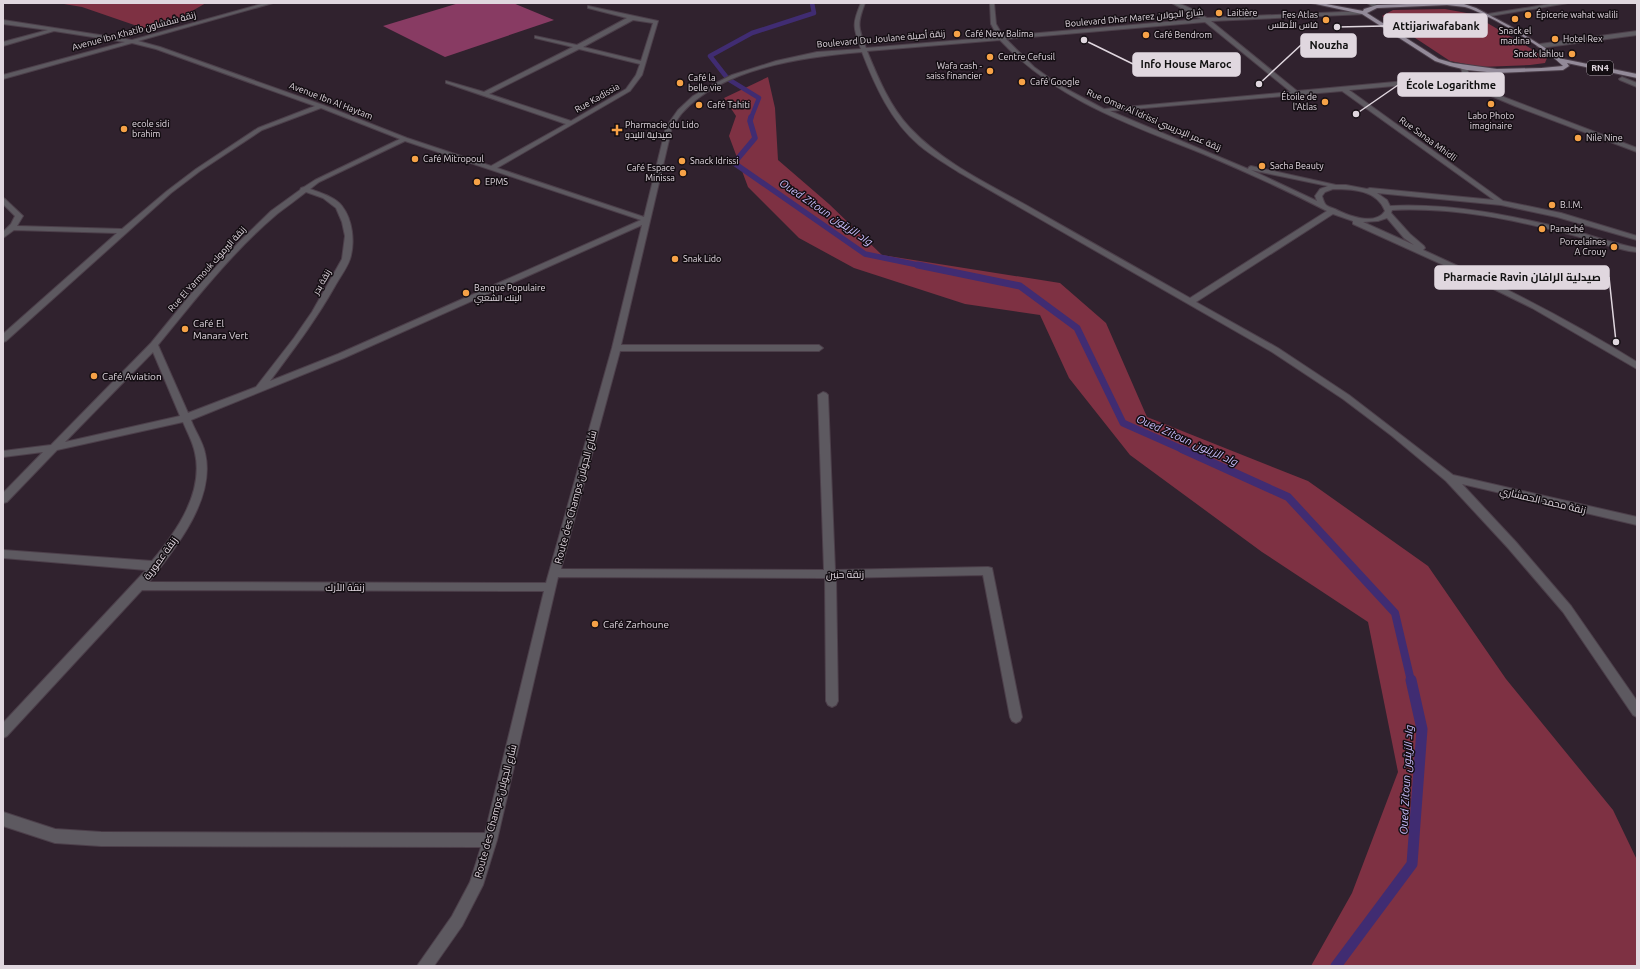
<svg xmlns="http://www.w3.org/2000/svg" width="1640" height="969" viewBox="0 0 1640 969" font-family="Ubuntu,Cairo,sans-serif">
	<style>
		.green { fill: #7e3143 }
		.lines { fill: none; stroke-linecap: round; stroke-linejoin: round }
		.stream-far4 { stroke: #402c72; stroke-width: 4.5 }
		.stream-far3 { stroke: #402c72; stroke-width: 5.5 }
		.stream-far2 { stroke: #402c72; stroke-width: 7 }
		.stream-far1 { stroke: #402c72; stroke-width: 8 }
		.stream { stroke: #402c72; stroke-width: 11 }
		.building { fill: #883b63 }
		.minor-casing { stroke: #4c3f4a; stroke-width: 2 }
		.major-casing { stroke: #4c3f4a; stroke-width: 2 }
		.minor { fill: #5d5960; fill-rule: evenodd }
		.major { fill: #938a99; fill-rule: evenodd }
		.poi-dot { fill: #f6a247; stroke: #140e13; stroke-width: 1.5 }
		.labels { text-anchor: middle; stroke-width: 3; stroke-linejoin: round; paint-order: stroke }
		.far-poi-label { font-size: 9px; fill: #e0d7df; stroke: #140e13; text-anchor: start }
		.far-street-label { font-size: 9px; fill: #e0d7df; stroke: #140e13 }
		.shield { fill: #140e13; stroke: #a39ba2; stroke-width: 1 }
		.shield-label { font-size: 9px; font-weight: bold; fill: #e0d7df }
		.poi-label { font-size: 10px; fill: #e0d7df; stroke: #140e13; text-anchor: start }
		.street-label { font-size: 10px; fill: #e0d7df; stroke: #140e13 }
		.water-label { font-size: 11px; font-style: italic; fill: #c8bcfa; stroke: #140e13 }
		.leader { fill: none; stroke: #e0d7df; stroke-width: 1.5 }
		.callout-dot { fill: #e0d7df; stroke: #140e13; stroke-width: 1.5 }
		.callout { fill: #e0d7df; stroke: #e0d7df; stroke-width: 1.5 }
		.callout-label { font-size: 11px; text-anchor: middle; font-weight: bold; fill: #111 }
	</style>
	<rect width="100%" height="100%" fill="#30222e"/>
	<g class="green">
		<polygon points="58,3 206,3 164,27 143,28 82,7"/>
		<polygon points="1445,9 1472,14 1547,58 1545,63 1530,65 1481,67 1450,61 1382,16 1393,10"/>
		<polygon points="768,77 775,108 778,160 829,204 882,255 1060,283 1106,323 1147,417 1308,481 1428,566 1506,679 1613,810 1637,860 1637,966 1311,966 1352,893 1398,772 1368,622 1262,552 1130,455 1069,378 1040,315 965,304 854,268 799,238 748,187 729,136 736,116 724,98"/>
	</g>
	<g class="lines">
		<polyline class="stream-far4" points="751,118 759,98 728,79 710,56 752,33 814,13 812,3"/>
		<polyline class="stream-far3" points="751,117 750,121 755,138 734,163 865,254 923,266"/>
		<polyline class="stream-far2" points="918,265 1020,286 1077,328 1123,423 1184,450"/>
		<polyline class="stream-far1" points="1182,449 1288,497 1395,613 1411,681"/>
		<polyline class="stream" points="1336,966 1412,864 1422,729 1411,680"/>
	</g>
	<polygon class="building" points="459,3 513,3 554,20 445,57 383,26"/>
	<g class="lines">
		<g class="minor-casing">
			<g id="minor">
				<path d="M 265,3 L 273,3 L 138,41 L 160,47 L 323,105 L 407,138 L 491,166 L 566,124 L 446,83 L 446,81 L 484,92 L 573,47 L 535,38 L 535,36 L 577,45 L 627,18 L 588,8 L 588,6 L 658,21 L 642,75 L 630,91 L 497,168 L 644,217 L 666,127 L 678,110 L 693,96 L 712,85 L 732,75 L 776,61 L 817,52 L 861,49 C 853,27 852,24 861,3 L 865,3 C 857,24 858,27 866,48 L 998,37 L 991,24 L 990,3 L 994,3 L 996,24 L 1003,36 L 1201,19 L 1172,3 C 1185,3 1196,12 1207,18 L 1364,11 L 1367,13 L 1366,14 L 1211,21 L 1297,91 L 1460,76 L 1463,75 L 1461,68 L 1464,66 L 1467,68 L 1469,75 L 1466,78 L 1488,91 L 1637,148 L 1637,152 L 1515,106 L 1484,93 L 1461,80 L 1349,90 L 1503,201 L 1561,213 L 1637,236 L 1637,240 L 1557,217 L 1501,205 L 1377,193 L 1387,200 L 1390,206 C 1453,203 1514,216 1575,231 C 1596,237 1616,244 1637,248 L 1637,252 L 1629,251 C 1611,247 1594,241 1576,236 C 1516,220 1455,207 1392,210 L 1391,213 L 1410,234 L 1424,246 L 1425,248 L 1423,250 C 1497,283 1568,319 1637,362 L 1637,369 L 1532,308 L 1461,273 L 1353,224 L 1353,221 L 1333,214 L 1196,302 L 1278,348 L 1349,395 L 1453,475 L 1637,517 L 1637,525 L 1462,484 L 1516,542 L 1571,606 L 1637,701 L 1637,717 L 1633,715 L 1563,612 L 1508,548 L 1446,481 L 1392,436 L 1343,399 L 1272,352 L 960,173 C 946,164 932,156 919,145 C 891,121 875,86 862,52 C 805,57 724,67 683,112 C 679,116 676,122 672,127 L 621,345 L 819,345 L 823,348 L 819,351 L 620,351 L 561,569 L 824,570 L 818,395 L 823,392 L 826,393 L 828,395 L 835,570 L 988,567 L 992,568 L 1022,717 L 1020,721 L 1016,723 L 1012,721 L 1010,717 L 983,575 L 836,578 L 838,701 L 836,705 L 832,707 L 828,705 L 826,701 L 825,578 L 558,577 L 497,840 L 483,885 L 462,926 L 434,966 L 417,966 L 452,916 L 470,882 L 481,847 L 101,846 L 55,843 L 3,826 L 3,812 L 55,829 L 101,832 L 485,833 L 544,591 L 142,590 L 7,736 L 3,738 L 3,723 L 146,570 L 3,558 L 3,550 L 152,561 C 176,532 204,493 195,453 C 193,442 187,432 183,422 L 57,450 L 7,502 L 3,503 L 3,493 L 43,452 L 3,457 L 3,451 L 51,445 L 151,343 L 191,294 L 239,242 L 271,211 L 300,190 L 301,188 L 304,187 L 315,180 L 400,139 L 321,108 L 262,130 L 200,171 L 171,193 L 6,341 L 3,342 L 3,334 L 117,233 L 14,230 L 3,238 L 3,232 L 11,224 L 15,216 L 3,204 L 3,198 L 5,199 L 23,216 L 17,226 L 122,229 L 167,191 L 196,169 L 258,128 L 315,106 L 156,49 L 132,43 L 3,79 L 3,75 L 125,42 L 54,31 L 3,46 L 3,42 L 48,30 L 3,24 L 3,20 L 132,40 ZM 633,20 L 653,23 L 641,61 L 583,47 ZM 1205,22 L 1291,92 L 1104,109 L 1059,85 L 1034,67 L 1006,39 ZM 1000,40 C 1055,99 1128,124 1201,153 C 1244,171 1286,190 1327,211 L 1190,298 C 1135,267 1080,236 1026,205 C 986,183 942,162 910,128 C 890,107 878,78 867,51 ZM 579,49 L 640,64 L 636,75 L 626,89 L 571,121 L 489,94 ZM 1342,91 L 1494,200 L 1370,188 L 1367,189 L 1346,185 L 1336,185 L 1251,166 L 1249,167 L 1248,169 L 1110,111 ZM 405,141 L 641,220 L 338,354 L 270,381 C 293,350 316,320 335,286 C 340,277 347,268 350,259 C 355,243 353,220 342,206 C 335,197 321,193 310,189 L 319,182 ZM 1251,170 L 1328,186 L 1320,189 L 1315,196 L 1317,201 ZM 1333,189 C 1353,189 1377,190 1385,211 C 1375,226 1348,216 1335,209 C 1333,208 1328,207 1326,205 C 1324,203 1323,199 1322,196 L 1325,192 ZM 306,192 L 323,198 L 336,208 L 342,222 L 345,236 L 342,259 L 312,312 L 294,338 L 256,387 L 188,413 L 158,345 C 194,301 233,251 277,214 C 286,207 296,200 306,192 ZM 1387,218 L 1404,238 L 1414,245 L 1363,222 L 1378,221 ZM 642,225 L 612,348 L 546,583 L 149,582 C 175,549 216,499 205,453 C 203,442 195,431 191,420 L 344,358 ZM 153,352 L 180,416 L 65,442 Z"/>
				<polygon points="1367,3 1373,3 1380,7 1375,8"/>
				<polygon points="1556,3 1568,3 1485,17 1482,15"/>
				<polygon points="1637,31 1637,35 1540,48 1537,46 1540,44"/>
				<polygon points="1622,77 1637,83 1637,87 1620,80 1619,79"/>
			</g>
		</g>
		<g class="major-casing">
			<path id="major" d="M 1311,3 L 1321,3 L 1363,11 L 1364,9 L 1377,5 L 1436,3 L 1464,4 L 1476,8 L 1510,26 L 1563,59 L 1637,74 L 1637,78 L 1567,63 L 1569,66 L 1563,70 L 1497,73 L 1467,70 L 1450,66 L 1435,61 L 1362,14 ZM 1447,5 C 1453,6 1459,6 1465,7 C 1487,13 1547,49 1563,66 L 1542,68 L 1497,69 L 1453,63 L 1439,59 L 1367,13 L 1377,8 Z"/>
		</g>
		<use href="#minor" class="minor"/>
		<use href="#major" class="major"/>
	</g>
	<g class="poi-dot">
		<circle cx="1219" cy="13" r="4"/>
		<circle cx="1528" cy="15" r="4"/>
		<circle cx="1515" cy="19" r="4"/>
		<circle cx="1326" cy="20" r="4"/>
		<circle cx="957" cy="34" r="4"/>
		<circle cx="1146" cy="35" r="4"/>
		<circle cx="1555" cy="39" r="4"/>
		<circle cx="1572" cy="54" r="4"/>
		<circle cx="990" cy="57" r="4"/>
		<circle cx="990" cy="71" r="4"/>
		<circle cx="1022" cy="82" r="4"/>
		<circle cx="680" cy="83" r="4"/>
		<circle cx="1325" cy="102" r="4"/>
		<circle cx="1491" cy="104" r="4"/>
		<circle cx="699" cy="105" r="4"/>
		<circle cx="124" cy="129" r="4"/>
		<path d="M615 124h4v4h4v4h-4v4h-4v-4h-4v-4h4z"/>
		<circle cx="1578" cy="138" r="4"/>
		<circle cx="415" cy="159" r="4"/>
		<circle cx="682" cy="161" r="4"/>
		<circle cx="1262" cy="166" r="4"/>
		<circle cx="683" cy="173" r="4"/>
		<circle cx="477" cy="182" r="4"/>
		<circle cx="1552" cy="205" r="4"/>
		<circle cx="1542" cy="229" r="4"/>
		<circle cx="1614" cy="247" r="4"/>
		<circle cx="675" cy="259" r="4"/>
		<circle cx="466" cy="293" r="4"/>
		<circle cx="185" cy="329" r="4"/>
		<circle cx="94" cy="376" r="4"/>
		<circle cx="595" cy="624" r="4"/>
	</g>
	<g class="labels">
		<g class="far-poi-label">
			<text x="1227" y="16">Laitière</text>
			<text x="1318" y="18" text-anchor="end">Fes Atlas<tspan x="1318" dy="10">فاس الأطلس</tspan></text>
			<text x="1536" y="18">Épicerie wahat walili</text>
			<text x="1515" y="34" text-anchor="middle">Snack el<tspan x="1515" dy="10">madina</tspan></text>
			<text x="965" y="37">Café New Balima</text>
			<text x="1154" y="38">Café Bendrom</text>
			<text x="1563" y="42">Hotel Rex</text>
			<text x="1564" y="57" text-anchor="end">Snack lahlou</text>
			<text x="998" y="60">Centre Cefusil</text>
			<text x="982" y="69" text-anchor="end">Wafa cash -<tspan x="982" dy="10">saiss financier</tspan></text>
			<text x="688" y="81">Café la<tspan x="688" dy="10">belle vie</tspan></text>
			<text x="1030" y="85">Café Google</text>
			<text x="1317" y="100" text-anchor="end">Étoile de<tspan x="1317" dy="10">l'Atlas</tspan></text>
			<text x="707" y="108">Café Tahiti</text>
			<text x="1491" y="119" text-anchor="middle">Labo Photo<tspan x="1491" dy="10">imaginaire</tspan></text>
			<text x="132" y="127">ecole sidi<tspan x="132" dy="10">brahim</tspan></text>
			<text x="625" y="128">Pharmacie du Lido<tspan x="625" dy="10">صيدلية الليدو</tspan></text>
			<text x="1586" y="141">Nile Nine</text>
			<text x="423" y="162">Café Mitropoul</text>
			<text x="690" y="164">Snack Idrissi</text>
			<text x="1270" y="169">Sacha Beauty</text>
			<text x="675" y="171" text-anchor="end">Café Espace<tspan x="675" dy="10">Minissa</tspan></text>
			<text x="485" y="185">EPMS</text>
			<text x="1560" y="208">B.I.M.</text>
			<text x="1550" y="232">Panaché</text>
			<text x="1606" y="245" text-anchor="end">Porcelaines<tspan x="1606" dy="10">A Crouy</tspan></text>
			<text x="683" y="262">Snak Lido</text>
			<text x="474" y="291">Banque Populaire<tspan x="474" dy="10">البنك الشعبي</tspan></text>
		</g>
		<g class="far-street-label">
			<text transform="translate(1134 18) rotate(-5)" y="3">Boulevard Dhar Marez شارع الجولان</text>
			<text transform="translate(134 31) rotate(-15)" y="3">Avenue Ibn Khatib زنقة شفشاون</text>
			<text transform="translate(881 39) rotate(-5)" y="3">Boulevard Du Joulane زنقة أصيلة</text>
			<text transform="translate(597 98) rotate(-30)" y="3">Rue Kadissia</text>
			<text transform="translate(331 101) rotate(21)" y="3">Avenue Ibn Al Haytam</text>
			<text transform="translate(1154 120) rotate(23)" y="3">Rue Omar Al Idrissi زنقة عمر الإدريسي</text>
			<text transform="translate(1428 139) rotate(36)" y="3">Rue Sanaa Mhidli</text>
			<text transform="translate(207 269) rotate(-48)" y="3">Rue El Yarmouk زنقة اليرموك</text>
			<text transform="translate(322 282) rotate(-60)" y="3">زنقة بدر</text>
		</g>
		<rect class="shield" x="1587" y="61" width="26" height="14" rx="3"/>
		<g class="shield-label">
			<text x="1600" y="71">RN4</text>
		</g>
		<g class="poi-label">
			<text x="193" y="327">Café El<tspan x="193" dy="12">Manara Vert</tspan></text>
			<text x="102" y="380">Café Aviation</text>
			<text x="603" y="628">Café Zarhoune</text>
		</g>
		<g class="street-label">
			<text transform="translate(575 497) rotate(-75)" y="4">Route des Champs شارع الجولان</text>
			<text transform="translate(1543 500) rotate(13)" y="4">زنقة محمد الحمشاري</text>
			<text transform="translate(160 558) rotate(-54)" y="4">زنقة عمورية</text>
			<text transform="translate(845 574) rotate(-1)" y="4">زنقة حنين</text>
			<text x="345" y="591">زنقة الأرك</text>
			<text transform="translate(495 811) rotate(-75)" y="4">Route des Champs شارع الجولان</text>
		</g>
		<g class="water-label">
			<text transform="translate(826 212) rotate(34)" y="4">Oued Zitoun واد الزيتون</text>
			<text transform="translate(1187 440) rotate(24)" y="4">Oued Zitoun واد الزيتون</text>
			<text transform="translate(1406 780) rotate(-87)" y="4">Oued Zitoun واد الزيتون</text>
		</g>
	</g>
	<path class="leader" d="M1337 27L1384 26M1259 84L1301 45M1084 40L1133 64M1356 114L1398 85M1616 342L1609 277"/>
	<g class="callout-dot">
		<circle cx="1337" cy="27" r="4"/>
		<circle cx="1259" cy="84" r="4"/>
		<circle cx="1084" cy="40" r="4"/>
		<circle cx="1356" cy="114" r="4"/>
		<circle cx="1616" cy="342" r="4"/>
	</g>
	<g class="callout">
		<rect x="1384" y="14" width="103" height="23" rx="4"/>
		<rect x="1301" y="34" width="55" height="23" rx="4"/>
		<rect x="1133" y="53" width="107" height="23" rx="4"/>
		<rect x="1398" y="73" width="106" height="23" rx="4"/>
		<rect x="1435" y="266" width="174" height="23" rx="4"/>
	</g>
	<g class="callout-label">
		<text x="1436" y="30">Attijariwafabank</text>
		<text x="1329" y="49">Nouzha</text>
		<text x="1186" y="68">Info House Maroc</text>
		<text x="1451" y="89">École Logarithme</text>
		<text x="1522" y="281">Pharmacie Ravin صيدلية الرافان</text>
	</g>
	<rect width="1640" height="969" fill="none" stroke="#e0d7df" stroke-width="8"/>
</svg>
